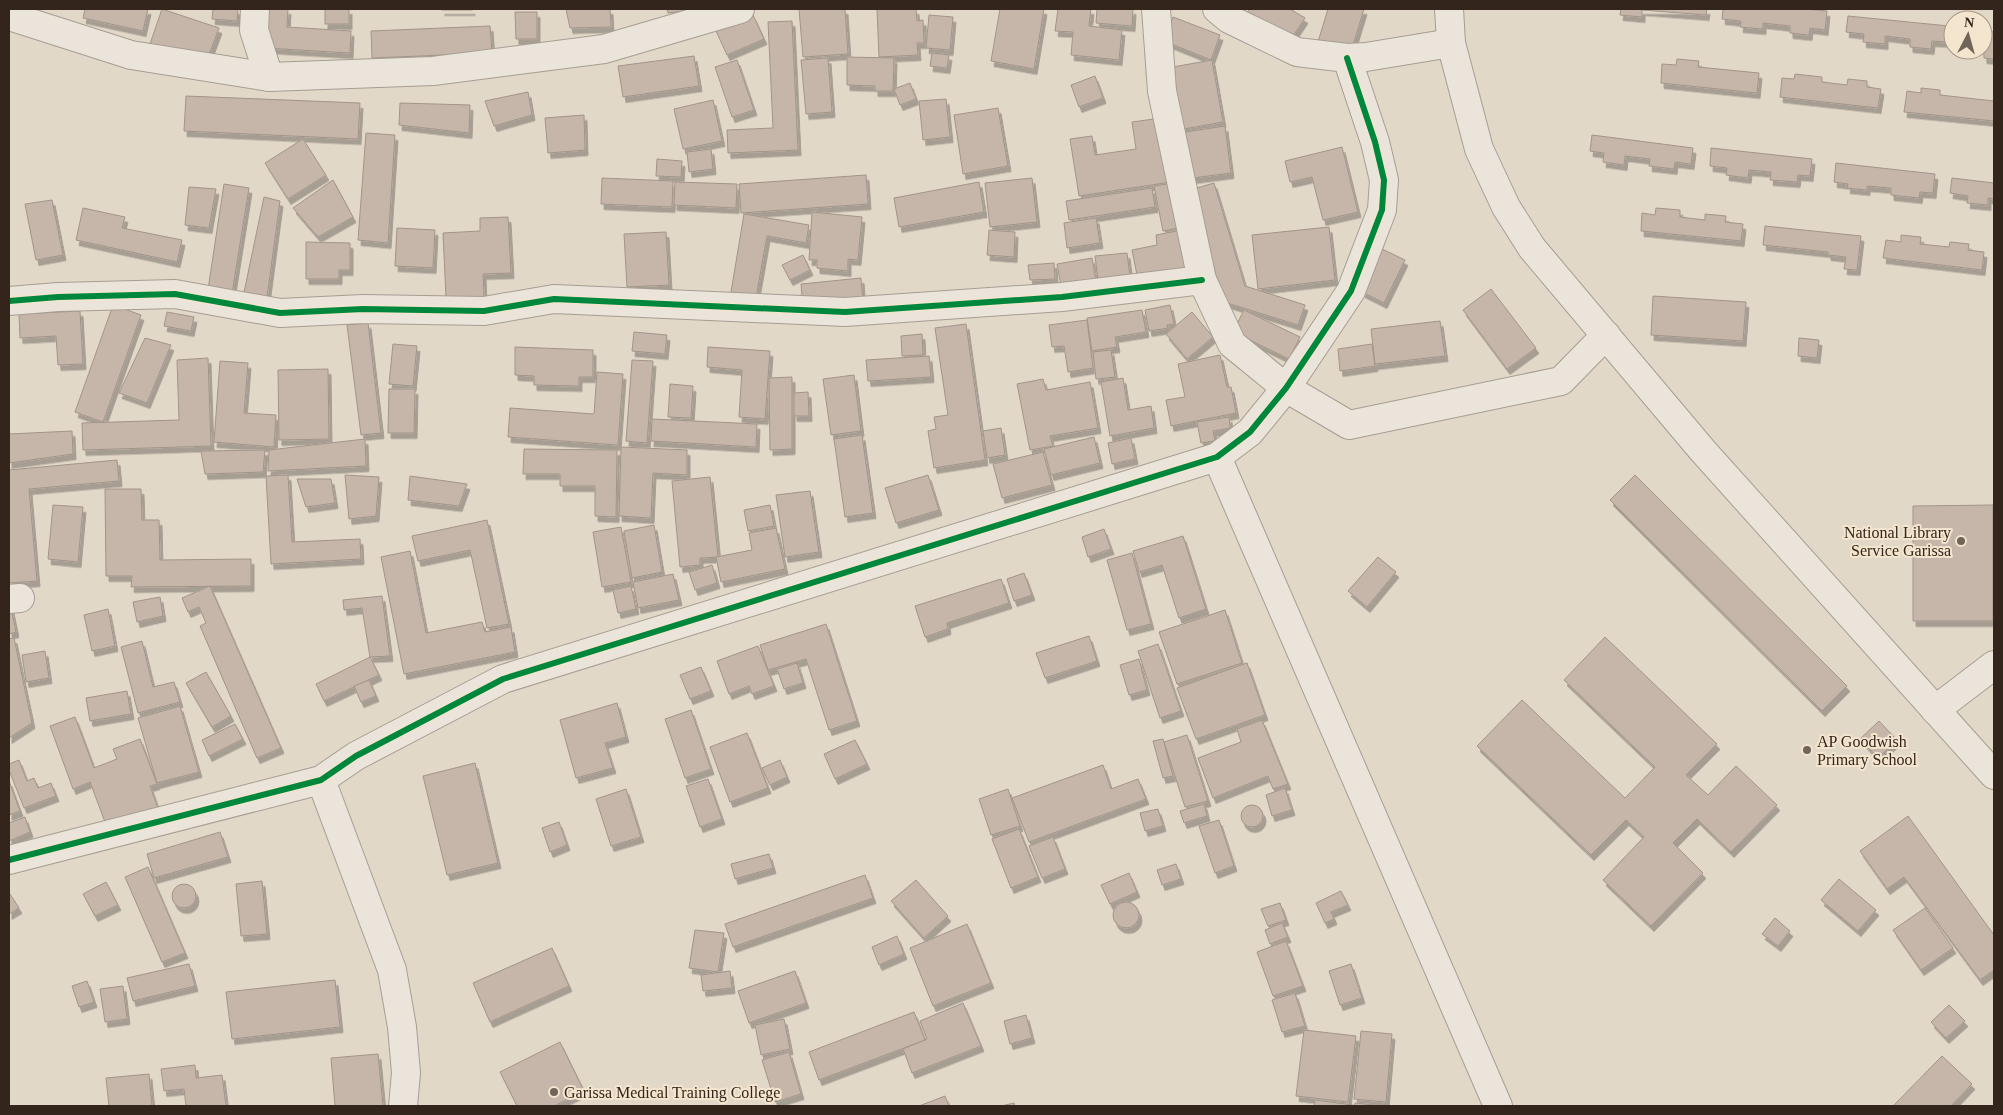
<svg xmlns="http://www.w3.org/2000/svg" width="2003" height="1115" viewBox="0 0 2003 1115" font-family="Georgia,serif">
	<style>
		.building { fill: #c6b6aa; stroke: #a29489; filter: url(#shadow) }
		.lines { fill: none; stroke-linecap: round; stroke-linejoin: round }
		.minor-casing { stroke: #a79d92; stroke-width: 30 }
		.minor { stroke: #eae4db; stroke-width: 28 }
		.cycleway-casing { stroke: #f4e5ce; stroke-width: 9 }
		.cycleway { stroke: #00873e; stroke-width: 6 }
		.poi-dot { fill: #716458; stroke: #f4e5ce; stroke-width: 2 }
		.labels { text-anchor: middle; stroke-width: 4; stroke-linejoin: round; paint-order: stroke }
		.poi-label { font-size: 16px; fill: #34251c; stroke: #f4e5ce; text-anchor: start }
	</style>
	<defs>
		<filter id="shadow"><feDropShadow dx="3" dy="5.5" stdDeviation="0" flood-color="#0004"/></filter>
	</defs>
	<rect width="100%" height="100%" fill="#e2d8c8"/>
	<g class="building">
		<polygon points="85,9 148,9 143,31 83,18"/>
		<polygon points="162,9 219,28 206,63 150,44"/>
		<polygon points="213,9 238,9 237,21 212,19"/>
		<polygon points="268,9 288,9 287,27 351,31 350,53 266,48"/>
		<rect x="325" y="9" width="24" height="15"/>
		<rect x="442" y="9" width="30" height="1"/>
		<polygon points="566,9 610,9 611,27 570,28"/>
		<polygon points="667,9 698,9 668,13"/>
		<polygon points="799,9 845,9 848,54 803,57"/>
		<polygon points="877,9 916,9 917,21 923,20 924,43 917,43 918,55 879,57"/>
		<polygon points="1000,9 1044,9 1034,69 991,61"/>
		<polygon points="1058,9 1091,9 1089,26 1122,30 1119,60 1071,55 1073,32 1055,31"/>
		<polygon points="1097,9 1133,9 1132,26 1096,23"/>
		<polygon points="1250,9 1290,9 1305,18 1291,39 1247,12"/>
		<polygon points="1328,9 1364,9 1350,55 1317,45"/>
		<polygon points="1621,9 1707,9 1706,15 1642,10 1642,17 1620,15"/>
		<polygon points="1723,9 1805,9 1827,11 1825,30 1810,28 1809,35 1790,33 1790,26 1763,23 1763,29 1740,27 1741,21 1722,19"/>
		<polygon points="515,12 537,12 537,39 516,39"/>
		<polygon points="753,15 764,39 727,55 716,31"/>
		<polygon points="929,15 953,17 950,50 926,48"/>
		<polygon points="1848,16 1949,26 1947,42 1932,41 1931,49 1910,47 1910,39 1885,36 1885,44 1863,42 1864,34 1846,32"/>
		<polygon points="1173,17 1220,35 1211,60 1164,41"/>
		<polygon points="792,21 798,150 728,153 727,130 773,128 768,22"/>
		<polygon points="490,26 492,53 372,58 371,31"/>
		<polygon points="1983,31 1994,32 1994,59 1984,58"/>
		<polygon points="932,53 949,55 947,68 930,66"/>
		<polygon points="694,56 699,86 623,97 618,66"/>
		<polygon points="847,57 894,58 893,91 875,91 875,86 847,85"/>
		<polygon points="828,58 832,112 806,114 801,60"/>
		<polygon points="1677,59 1699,61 1698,67 1759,73 1757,93 1661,83 1662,64 1676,65"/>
		<polygon points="737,60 754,110 732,117 715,67"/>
		<polygon points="1212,60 1223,122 1178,130 1167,68"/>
		<polygon points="1795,74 1822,77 1822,82 1847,85 1848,79 1867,81 1867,87 1881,89 1878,108 1780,97 1782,78 1794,79"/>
		<polygon points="1095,76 1103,98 1079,107 1071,85"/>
		<polygon points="910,83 916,99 900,105 894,89"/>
		<polygon points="1921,88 1940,90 1940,95 1994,101 1994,121 1904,112 1907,91 1921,93"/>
		<polygon points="528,92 532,115 494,126 485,101"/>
		<polygon points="186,96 360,103 358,139 184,131"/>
		<polygon points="946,99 950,137 923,140 919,101"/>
		<polygon points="713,100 722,141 683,149 674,109"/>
		<polygon points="400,103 470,105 469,133 399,125"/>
		<polygon points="998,108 1008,166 963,174 954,115"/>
		<polygon points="584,115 585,150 548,153 545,118"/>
		<polygon points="1161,118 1171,182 1079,196 1070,139 1092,136 1095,155 1136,149 1132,122"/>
		<polygon points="1225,126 1231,173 1185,179 1179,133"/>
		<polygon points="366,133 395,135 388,243 358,240"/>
		<polygon points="1592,135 1693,148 1691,164 1675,162 1674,169 1649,166 1650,159 1625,156 1624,165 1603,162 1604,153 1590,151"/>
		<polygon points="303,139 326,175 288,199 265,163"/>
		<polygon points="1342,147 1358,212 1323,220 1312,177 1290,182 1285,161"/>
		<polygon points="1711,148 1812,159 1810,176 1798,175 1797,182 1770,180 1771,172 1749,170 1748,178 1726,175 1727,168 1710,166"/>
		<polygon points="711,149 713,169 689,172 687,152"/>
		<polygon points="657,159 682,161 681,177 656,176"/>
		<polygon points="1836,163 1935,174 1933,193 1920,192 1919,198 1891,195 1891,188 1867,186 1867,190 1847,188 1848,184 1834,182"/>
		<polygon points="866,175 868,204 741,213 739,184"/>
		<polygon points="602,178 673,181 672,207 601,204"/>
		<polygon points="1032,178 1037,222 990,227 985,183"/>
		<polygon points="1952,178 1994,183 1994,199 1988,198 1988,205 1967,203 1968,196 1950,193"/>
		<polygon points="333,180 353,217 318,237 293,208"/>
		<polygon points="675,182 737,184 736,208 674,205"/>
		<polygon points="979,182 984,212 899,227 894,198"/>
		<polygon points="1174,183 1183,227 1163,231 1154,186"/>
		<polygon points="1214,183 1245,286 1305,305 1298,325 1224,302 1190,190"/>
		<polygon points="224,184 249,188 231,300 207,296"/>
		<polygon points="189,187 216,189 209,228 185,225"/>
		<polygon points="1152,188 1155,207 1069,220 1066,201"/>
		<polygon points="264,197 280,201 266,305 242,302"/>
		<polygon points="52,200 63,255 36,260 25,204"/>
		<polygon points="83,208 125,217 122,228 182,240 177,262 76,240"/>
		<polygon points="1656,208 1680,210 1680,217 1705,220 1705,214 1726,216 1725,222 1743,224 1741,241 1641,231 1642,213 1655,215"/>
		<polygon points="812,212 862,217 858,260 848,259 848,271 817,268 817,260 809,260"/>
		<polygon points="744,214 809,225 806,243 767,236 755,303 730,298"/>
		<polygon points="508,217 511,273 483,274 484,297 446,298 443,233 480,231 480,218"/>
		<polygon points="1096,218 1100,243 1067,248 1064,223"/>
		<polygon points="1765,226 1861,236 1857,270 1844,269 1846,257 1828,255 1828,252 1763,245"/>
		<polygon points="1329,227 1335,280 1258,289 1252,235"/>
		<polygon points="397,228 435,230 433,268 395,266"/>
		<polygon points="989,230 1015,232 1014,257 987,255"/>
		<polygon points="1182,230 1190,270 1138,280 1132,250 1157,245 1156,235"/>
		<polygon points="666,232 669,285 627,287 624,234"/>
		<polygon points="1901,235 1921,237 1920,244 1949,247 1950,242 1969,244 1968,250 1984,252 1982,270 1883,258 1886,240 1901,242"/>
		<polygon points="306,242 350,243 350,270 339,270 339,279 306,279"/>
		<polygon points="1382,249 1405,260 1384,303 1362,292"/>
		<polygon points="1127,253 1130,277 1098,280 1095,256"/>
		<polygon points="803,255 810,270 790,280 782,265"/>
		<polygon points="1092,258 1096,281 1061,286 1057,264"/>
		<polygon points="1054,263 1055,279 1030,280 1028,265"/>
		<polygon points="861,278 863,303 803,308 801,284"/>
		<polygon points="1491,289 1536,348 1507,369 1463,310"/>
		<polygon points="1653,296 1746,302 1743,341 1651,335"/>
		<polygon points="113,305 141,315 103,422 75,412"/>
		<polygon points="1170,305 1174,324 1167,325 1168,328 1149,331 1145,310"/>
		<polygon points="1142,310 1146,332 1115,337 1117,347 1092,351 1087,318"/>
		<polygon points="1244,310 1300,337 1289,359 1233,332"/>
		<polygon points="80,311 83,364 58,365 56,336 20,338 19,314"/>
		<polygon points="167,312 194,317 191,331 164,326"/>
		<polygon points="1192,312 1213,337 1187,359 1166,334"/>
		<polygon points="1087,320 1093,368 1068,372 1064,346 1052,347 1049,325"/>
		<polygon points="1440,321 1445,356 1375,364 1371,329"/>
		<polygon points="368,323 381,433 361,435 347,325"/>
		<polygon points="966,324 985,460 934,468 928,431 936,429 934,417 948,415 935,328"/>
		<polygon points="634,332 667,335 665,354 632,351"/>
		<polygon points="922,334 923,355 902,356 901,336"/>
		<polygon points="145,338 171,345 147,403 119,393"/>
		<polygon points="1799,338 1819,340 1817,358 1798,356"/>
		<polygon points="393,344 417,346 413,386 389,384"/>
		<polygon points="1372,344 1375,366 1340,371 1338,349"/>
		<polygon points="515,347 593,350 593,377 579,377 579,386 534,385 534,376 515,375"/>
		<polygon points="708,347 770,351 765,419 739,417 742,370 707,367"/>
		<polygon points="1111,350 1115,377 1096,379 1093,352"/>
		<polygon points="1220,355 1227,387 1231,387 1236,413 1171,426 1166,400 1185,397 1178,364"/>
		<polygon points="929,356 931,377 868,381 866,360"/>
		<polygon points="208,358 211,446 83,450 82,423 179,420 177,360"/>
		<polygon points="632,360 653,361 647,443 626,441"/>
		<polygon points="220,361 248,363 244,413 276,415 274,447 214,442"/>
		<polygon points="328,369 329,439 279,440 278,370"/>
		<polygon points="597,372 623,374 618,445 508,437 510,408 594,414"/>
		<polygon points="854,375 861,431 831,435 823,379"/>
		<polygon points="792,377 792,449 770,450 769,378"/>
		<polygon points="1123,378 1128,410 1151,406 1154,428 1110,436 1101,382"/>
		<polygon points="1043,379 1046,390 1090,382 1098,428 1050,436 1053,446 1030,450 1017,384"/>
		<polygon points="670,384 693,386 691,418 668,417"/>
		<polygon points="389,389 415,389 414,433 388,433"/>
		<polygon points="808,392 809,416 794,416 794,393"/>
		<polygon points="1229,417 1230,428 1213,431 1215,441 1201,443 1197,422"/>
		<polygon points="652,419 757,424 756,447 651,441"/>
		<polygon points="1001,428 1005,455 987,458 983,431"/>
		<polygon points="72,431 73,454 9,463 9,434"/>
		<polygon points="862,435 873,513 845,517 834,439"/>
		<polygon points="1094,437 1100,463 1051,475 1044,449"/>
		<polygon points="1131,438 1135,459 1112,464 1108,443"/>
		<polygon points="365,439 366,466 268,471 269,450"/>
		<polygon points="621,447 687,450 687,475 653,473 651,518 619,516"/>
		<polygon points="524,449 617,450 616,517 595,516 595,486 560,486 560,474 523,474"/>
		<polygon points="265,450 263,472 205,474 201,451"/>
		<polygon points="1043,452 1052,485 1002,498 993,464"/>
		<polygon points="117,460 119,481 29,489 37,581 9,583 9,470"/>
		<polygon points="288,475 292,542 360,539 361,559 271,564 266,476"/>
		<polygon points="345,475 379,477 376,516 349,519"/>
		<polygon points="928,475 939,510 896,523 885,488"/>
		<polygon points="1635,475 1847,686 1822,711 1610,500"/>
		<polygon points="410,476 467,484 459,506 408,500"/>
		<polygon points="710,477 718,557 700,558 700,565 680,567 672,481"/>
		<polygon points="297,479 331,479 335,503 306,507"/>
		<polygon points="105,489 141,489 142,520 159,520 160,560 251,559 251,586 131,587 132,576 106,576"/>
		<polygon points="810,491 819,552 785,557 776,495"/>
		<polygon points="53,505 83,507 78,562 48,559"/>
		<polygon points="770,505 774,526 748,531 744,510"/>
		<polygon points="1993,505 1993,621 1913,621 1913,506"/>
		<polygon points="487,520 509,624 487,628 470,550 418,561 412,536"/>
		<polygon points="654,525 662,572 632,578 624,531"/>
		<polygon points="621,527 631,582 602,587 593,532"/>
		<polygon points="776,528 785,569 721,582 716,557 752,550 749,533"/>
		<polygon points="1104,529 1111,549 1088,557 1082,537"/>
		<polygon points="1183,536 1206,609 1179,618 1162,565 1139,572 1133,551"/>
		<polygon points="410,551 426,633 482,622 485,632 511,627 515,652 404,674 381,557"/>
		<polygon points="1132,553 1151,624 1127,630 1107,560"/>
		<polygon points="1378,557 1396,572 1367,607 1348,591"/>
		<polygon points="712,565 717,583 695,590 689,572"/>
		<polygon points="1024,573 1032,595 1014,601 1007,579"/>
		<polygon points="673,574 679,600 638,608 633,582"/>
		<polygon points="1001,579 1009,603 947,623 948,629 925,637 915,606"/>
		<polygon points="210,586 281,748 257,758 200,626 206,623 199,607 188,612 182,598"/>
		<polygon points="631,586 636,609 618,613 613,590"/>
		<polygon points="382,596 390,656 370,657 362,608 344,610 343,600"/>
		<polygon points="160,597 163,616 137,622 133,602"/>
		<polygon points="11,608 16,632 9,634 9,609"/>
		<polygon points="108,609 115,646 92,651 84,615"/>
		<polygon points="1225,610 1242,663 1177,684 1159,632"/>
		<polygon points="826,624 857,721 829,730 806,659 768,670 760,645"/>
		<polygon points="1089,636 1097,661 1045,678 1036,653"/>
		<polygon points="1605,637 1717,744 1686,775 1708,795 1736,766 1777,805 1731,852 1697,819 1673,843 1703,873 1651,926 1603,880 1644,837 1626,820 1591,855 1477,746 1522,700 1625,798 1655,767 1564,680"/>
		<polygon points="14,638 32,723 9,738 9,639"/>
		<polygon points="142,641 153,687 174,682 180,702 138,713 121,647"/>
		<polygon points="1158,644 1181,711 1160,718 1138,651"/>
		<polygon points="758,646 774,686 752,694 749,686 729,694 717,661"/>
		<polygon points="45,651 49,678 26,682 22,655"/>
		<polygon points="370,657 379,675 324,701 316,684"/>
		<polygon points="1139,659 1147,690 1129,695 1120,665"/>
		<polygon points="797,663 803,683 784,689 777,669"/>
		<polygon points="1247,663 1265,715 1196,739 1177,688"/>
		<polygon points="701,667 711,691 690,699 680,675"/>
		<polygon points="206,672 231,716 212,727 186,683"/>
		<polygon points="369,680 376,696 361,702 354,686"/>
		<polygon points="127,691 131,714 90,721 86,698"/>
		<polygon points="617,703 626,737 605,743 613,768 576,778 560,720"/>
		<polygon points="180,706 199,772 157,783 138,718"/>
		<polygon points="691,710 711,769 685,778 665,719"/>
		<polygon points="75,717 94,768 117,759 113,749 140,739 157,784 150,786 159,811 108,830 90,782 73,789 50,726"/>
		<polygon points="1262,720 1288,784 1273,789 1268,776 1213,798 1198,758 1241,742 1237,729"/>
		<polygon points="1879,721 1897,740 1878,758 1860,739"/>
		<polygon points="235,724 243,739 209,756 202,740"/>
		<polygon points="747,733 768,788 730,802 710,747"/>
		<polygon points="1187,735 1208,801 1185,807 1164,742"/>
		<polygon points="1163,739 1173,776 1163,778 1153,741"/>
		<polygon points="855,740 867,764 835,779 824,754"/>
		<polygon points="19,760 27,781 34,778 38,788 51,783 56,796 24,808 9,770 9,764"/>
		<polygon points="780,760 787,777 770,785 762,768"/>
		<polygon points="475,763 498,863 447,875 423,776"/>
		<polygon points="1103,765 1111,789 1138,779 1146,799 1029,842 1012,798"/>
		<polygon points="708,779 722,819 700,827 686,786"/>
		<polygon points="9,781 20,811 9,815"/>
		<polygon points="1285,788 1292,810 1272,816 1266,795"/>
		<polygon points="626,789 641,837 611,846 596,799"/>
		<polygon points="1008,789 1020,826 991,835 979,799"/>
		<polygon points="1204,804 1207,816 1184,823 1180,811"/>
		<circle cx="1252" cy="816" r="11"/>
		<polygon points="1158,809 1163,826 1145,831 1140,813"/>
		<polygon points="1908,816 1994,935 1994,970 1980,980 1904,877 1887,889 1860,851"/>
		<polygon points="25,817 30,832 9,841 9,823"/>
		<polygon points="1219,820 1234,866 1215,873 1199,826"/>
		<polygon points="559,822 567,845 550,852 542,828"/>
		<polygon points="1019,829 1038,877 1011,888 992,839"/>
		<polygon points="220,832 228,857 154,878 147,854"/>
		<polygon points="1053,837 1065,869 1042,878 1029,846"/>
		<polygon points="769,854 773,868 735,879 731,864"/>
		<polygon points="1176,864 1181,879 1162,885 1157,870"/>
		<polygon points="148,867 185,953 162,962 125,877"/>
		<polygon points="1129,873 1137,892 1110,904 1101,885"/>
		<polygon points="865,875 873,898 733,947 725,924"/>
		<polygon points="1839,879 1876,910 1858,931 1821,900"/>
		<polygon points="916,880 948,916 924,938 891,901"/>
		<polygon points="262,881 267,934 241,936 236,884"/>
		<polygon points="106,882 118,905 95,916 83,894"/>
		<circle cx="184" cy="896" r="12"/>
		<polygon points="1341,891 1348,905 1331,912 1334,919 1325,923 1316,903"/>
		<polygon points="9,894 10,894 19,908 9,914"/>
		<circle cx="1126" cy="915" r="13"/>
		<polygon points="1280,903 1286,920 1268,926 1261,909"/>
		<polygon points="1925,908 1953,948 1921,970 1893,930"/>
		<polygon points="1775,918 1790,931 1778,946 1762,934"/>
		<polygon points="1282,923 1288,937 1270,944 1265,930"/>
		<polygon points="967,924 991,983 933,1006 910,948"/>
		<polygon points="695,930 724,933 718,972 689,968"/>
		<polygon points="897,936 904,954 879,965 872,947"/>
		<polygon points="1286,941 1303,986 1273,996 1257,952"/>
		<polygon points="552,948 569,986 490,1022 473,983"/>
		<polygon points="189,964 195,986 133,1001 127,978"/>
		<polygon points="1351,964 1362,998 1340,1005 1329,971"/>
		<polygon points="730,971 732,988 703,991 701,975"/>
		<polygon points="795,971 806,1003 749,1023 738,991"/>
		<polygon points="335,980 340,1027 232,1039 226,992"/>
		<polygon points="87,981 94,1002 79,1007 72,986"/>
		<polygon points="123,986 127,1019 105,1022 100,989"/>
		<polygon points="1295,993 1305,1026 1282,1032 1272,1000"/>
		<polygon points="963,1003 981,1046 912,1073 903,1049 927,1039 920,1021"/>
		<polygon points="1949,1005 1965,1021 1946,1038 1931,1022"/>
		<polygon points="914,1012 925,1040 819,1080 809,1052"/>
		<polygon points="1026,1015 1032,1038 1010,1044 1004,1021"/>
		<polygon points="784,1019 790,1049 761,1055 755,1025"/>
		<polygon points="1304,1030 1356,1036 1348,1102 1296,1096"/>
		<polygon points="1361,1031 1392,1034 1386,1102 1354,1099"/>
		<polygon points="560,1042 584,1091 554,1106 517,1106 500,1072"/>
		<polygon points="789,1052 801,1094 775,1102 762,1060"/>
		<polygon points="378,1054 383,1106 335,1106 331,1058"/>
		<polygon points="1942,1056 1972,1084 1951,1106 1893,1106"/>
		<polygon points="195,1065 196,1078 222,1075 226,1106 186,1106 184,1089 164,1091 161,1069"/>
		<polygon points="149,1074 152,1106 109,1106 106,1078"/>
		<polygon points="945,1096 949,1106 919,1106"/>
		<polygon points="1315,1100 1353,1105 1353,1106 1314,1106"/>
		<polygon points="1014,1103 1015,1106 1001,1106"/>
		<polygon points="1355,1103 1374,1105 1374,1106 1354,1106"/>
	</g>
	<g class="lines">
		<g class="minor-casing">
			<g id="minor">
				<polyline points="255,9 254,30 269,77"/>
				<polyline points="1156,9 1162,91 1202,280 1232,344 1286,388 1349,425 1561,381 1606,335"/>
				<polyline points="1217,9 1229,19 1297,52 1347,58 1366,57 1451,43"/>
				<polyline points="1449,9 1451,43 1479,149 1506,207 1532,248 1703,451 1994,775"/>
				<polyline points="9,16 131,55 269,77 433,71 604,49 740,9"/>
				<polyline points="9,301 58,297 175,294 280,313 363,309 484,311 554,299 845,312 1062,297 1202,280"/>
				<polyline points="1217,457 1498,1106"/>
				<polyline points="9,599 20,598"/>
				<polyline points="1935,710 1994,665"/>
				<polyline points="321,780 392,970 402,1027 406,1073 403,1106"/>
				<polyline points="9,860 321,780 356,756 503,679 1217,457 1250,432 1286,388 1351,291 1382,210 1384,180 1375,142 1347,58"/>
			</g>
		</g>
		<use href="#minor" class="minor"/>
		<g class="cycleway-casing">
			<g id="cycleway">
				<polyline points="9,301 58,297 175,294 280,313 363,309 484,311 554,299 845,312 1062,297 1202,280"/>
				<polyline points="9,860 321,780 356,756 503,679 1217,457 1250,432 1286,388 1351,291 1382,210 1384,180 1375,142 1347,58"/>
			</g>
		</g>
		<use href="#cycleway" class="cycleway"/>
	</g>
	<g class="poi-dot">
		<circle cx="1961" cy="541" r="5"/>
		<circle cx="1807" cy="750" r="5"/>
		<circle cx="554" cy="1092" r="5"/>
	</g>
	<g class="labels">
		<g class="poi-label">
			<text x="1951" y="538" text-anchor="end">National Library<tspan x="1951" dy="18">Service Garissa</tspan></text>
			<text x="1817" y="747">AP Goodwish<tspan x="1817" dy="18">Primary School</tspan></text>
			<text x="564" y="1098">Garissa Medical Training College</text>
		</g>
	</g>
	<rect width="2003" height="1115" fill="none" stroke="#34251c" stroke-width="20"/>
	<g transform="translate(1968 35) rotate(6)"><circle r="24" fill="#f4e5ce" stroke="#a79887"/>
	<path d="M0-4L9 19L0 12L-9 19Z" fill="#716458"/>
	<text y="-8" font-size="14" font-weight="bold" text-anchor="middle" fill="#34251c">N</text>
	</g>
</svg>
